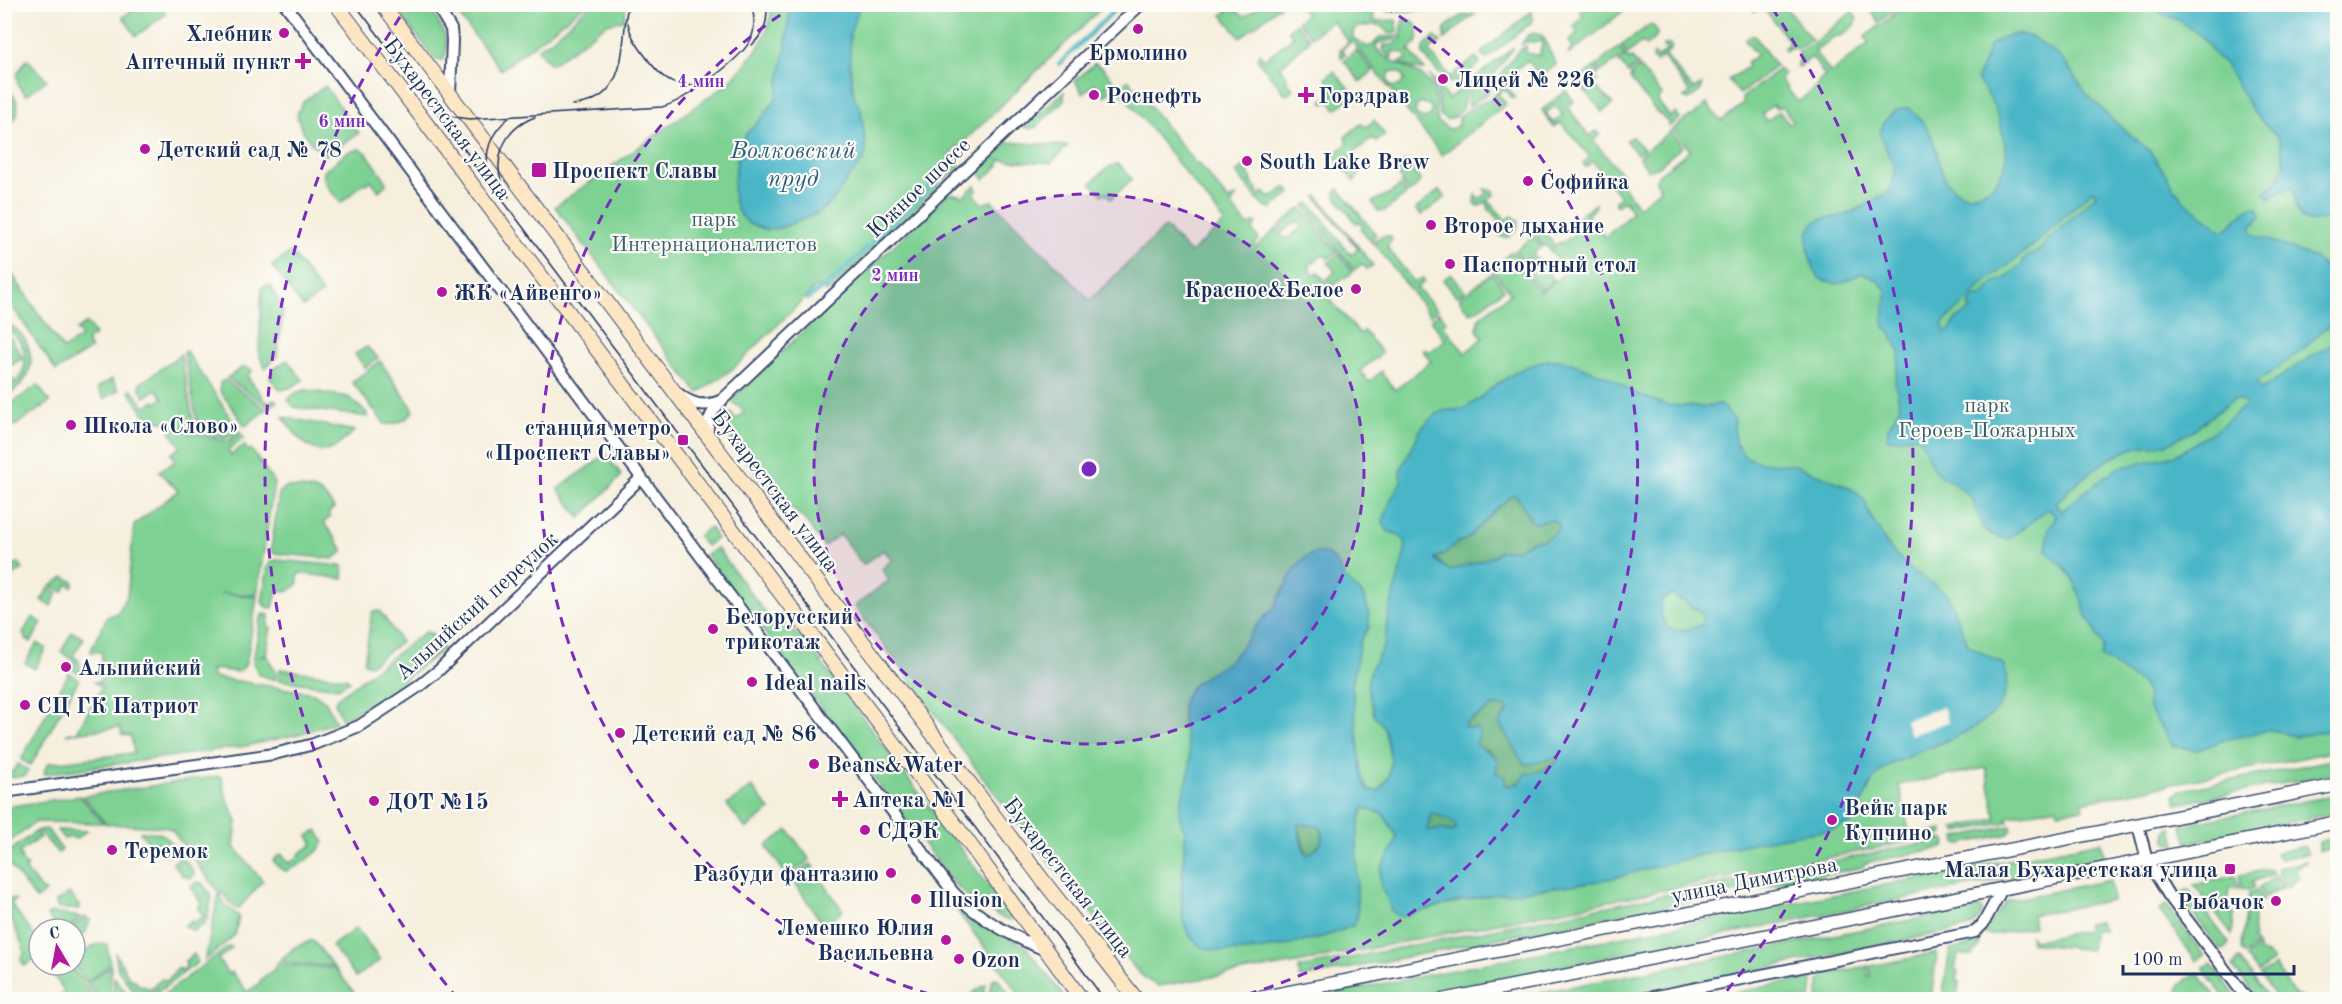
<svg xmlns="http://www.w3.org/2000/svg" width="2342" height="1004" viewBox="0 0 2342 1004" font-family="'Old Standard TT',serif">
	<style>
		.green { fill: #7dd193; stroke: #4c8078; stroke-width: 1.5; fill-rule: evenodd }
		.forest { fill: #66b37d; stroke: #40716e; stroke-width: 1.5 }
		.water { fill: #4ab6c7; stroke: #327292; stroke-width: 1.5; fill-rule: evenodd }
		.pier { fill: #f6efdd }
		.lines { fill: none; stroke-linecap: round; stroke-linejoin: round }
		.stream { stroke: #4ab6c7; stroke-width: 4 }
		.minor-casing { stroke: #3c4c71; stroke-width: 14 }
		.tertiary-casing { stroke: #3c4c71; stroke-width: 15 }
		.secondary-casing { stroke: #3c4c71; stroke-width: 16 }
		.minor { stroke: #fff; stroke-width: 10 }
		.tertiary { stroke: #fff; stroke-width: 12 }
		.secondary { stroke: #fce6c4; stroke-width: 14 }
		.tram { stroke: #1b2f5e; stroke-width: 1.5 }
		.ring { fill: none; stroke: #7b2cbf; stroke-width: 3; stroke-dasharray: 10 8 }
		.poi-dot { fill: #b5179e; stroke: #fdfcf7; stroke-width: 2 }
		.labels { text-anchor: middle; stroke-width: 4.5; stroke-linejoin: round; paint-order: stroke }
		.poi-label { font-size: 22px; font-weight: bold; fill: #1b2f5e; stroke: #fdfcf7; text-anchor: start }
		.street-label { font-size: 22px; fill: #1b2f5e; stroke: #fdfcf7 }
		.park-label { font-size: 22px; fill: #38606e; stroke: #fdfcf7 }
		.water-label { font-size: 24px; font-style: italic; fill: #2b5e83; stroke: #fdfcf7 }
		.centre { fill: #7b2cbf; stroke: #fdfcf7; stroke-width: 3 }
		.ring-label { font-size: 18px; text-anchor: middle; font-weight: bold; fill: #7b2cbf; stroke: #fdfcf7; stroke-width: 4.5; stroke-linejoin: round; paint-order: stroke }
	</style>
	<rect width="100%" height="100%" fill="#fdfcf7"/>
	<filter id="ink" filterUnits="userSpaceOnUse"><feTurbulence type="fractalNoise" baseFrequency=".0167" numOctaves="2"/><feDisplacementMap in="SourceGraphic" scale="12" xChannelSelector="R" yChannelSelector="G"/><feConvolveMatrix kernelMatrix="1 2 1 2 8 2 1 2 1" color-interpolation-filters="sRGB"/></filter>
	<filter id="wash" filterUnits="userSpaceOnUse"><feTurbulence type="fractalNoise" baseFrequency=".008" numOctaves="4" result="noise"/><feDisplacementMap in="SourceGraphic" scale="24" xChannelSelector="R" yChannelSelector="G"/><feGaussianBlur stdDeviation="1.35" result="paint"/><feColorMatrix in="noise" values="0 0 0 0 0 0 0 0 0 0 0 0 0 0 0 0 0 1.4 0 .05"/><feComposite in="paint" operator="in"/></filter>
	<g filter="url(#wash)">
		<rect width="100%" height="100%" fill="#f6efdd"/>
		<g class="green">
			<polygon points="1406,4 1474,4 1474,5 1466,8 1391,12 1386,11 1381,6"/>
			<polygon points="140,5 159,5 166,14 136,36 123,17"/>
			<path d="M 393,5 L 427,5 C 437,19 454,41 443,60 L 435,59 Z"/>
			<polygon points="451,5 585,5 501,70"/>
			<polygon points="590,5 626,5 624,20 607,24 555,62 550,64 538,50 538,48 550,41"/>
			<path d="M 771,5 L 1105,5 L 950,155 L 960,166 L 945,180 L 936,169 L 931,173 L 941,184 L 828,292 L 816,287 L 734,368 L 698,393 L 555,207 L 727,84 C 748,62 772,38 771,5 Z"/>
			<polygon points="1261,5 1280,6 1240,38 1222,15 1233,7 1244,17"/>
			<path d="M 1298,5 L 1373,5 L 1374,21 L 1396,20 L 1398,30 L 1396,33 L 1388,33 L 1382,26 C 1373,23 1366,27 1358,27 L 1353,31 L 1353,38 L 1367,47 L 1373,45 L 1380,37 L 1399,36 L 1394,40 L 1377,43 L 1376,48 C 1393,69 1427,67 1434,93 C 1437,102 1435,112 1438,122 L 1449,129 L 1457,127 L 1459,118 L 1465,112 L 1496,95 L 1502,72 L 1518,51 L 1526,46 L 1526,53 L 1539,56 L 1543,41 L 1525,42 L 1521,45 L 1528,35 L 1536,33 L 1543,36 L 1556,65 L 1540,76 L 1528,60 L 1502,80 L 1515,97 L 1513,99 L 1504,88 L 1498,94 L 1506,104 L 1442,155 L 1352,41 L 1342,49 L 1346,54 L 1341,58 L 1340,50 L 1349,42 L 1332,21 L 1311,37 L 1298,21 L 1306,14 ZM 1396,71 L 1402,74 L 1404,80 L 1401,85 L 1394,87 L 1389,84 L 1387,78 L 1390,72 ZM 1423,103 L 1429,105 L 1432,110 L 1430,116 L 1424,119 L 1418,117 L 1415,112 L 1417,105 Z"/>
			<polygon points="1589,5 1631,5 1568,55 1572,47 1569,41 1578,32 1574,26 1583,17 1580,11"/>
			<polygon points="1758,5 1784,5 1812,40 1796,49 1794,46 1785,51 1784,48 1790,42 1763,7 1754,12 1753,9"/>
			<polygon points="1867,5 1877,5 1879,7 1883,5 1900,5 1879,22"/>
			<path d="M 1906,5 L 2337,5 L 2337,751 L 2082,802 L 2083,809 L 2058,812 L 2057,807 L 2007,817 L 2008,822 L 1957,832 L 1954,828 L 1996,819 L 1986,768 L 1909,783 L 1899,785 L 1910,836 L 1943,830 L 1942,835 L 1297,963 L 1159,986 C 1134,976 1124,951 1107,931 C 1018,830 940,719 859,612 L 855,606 L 889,580 L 882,569 L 892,560 L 884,550 L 863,565 L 840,534 L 824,546 L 804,519 L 763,482 L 718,423 L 719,418 L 724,414 L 726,417 L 731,413 L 736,419 L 744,413 L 739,407 L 730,401 L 949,193 L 964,196 L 975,185 L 977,190 L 974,195 L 982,204 L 992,201 L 1090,300 L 1165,227 L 1190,253 L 1225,222 L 1118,88 L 1108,83 L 1106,86 L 1110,91 L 1105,96 L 1094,84 L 1083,94 L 1075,81 L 1095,63 L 1103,68 L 1119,87 L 1129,80 L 1195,163 L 1200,165 L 1228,200 L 1236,197 L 1231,205 L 1248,226 L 1254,222 L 1257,223 L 1252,230 L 1259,239 L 1253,246 L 1255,248 L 1276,229 L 1283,238 L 1285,237 L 1287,239 L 1302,227 L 1297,221 L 1282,233 L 1278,227 L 1301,208 L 1337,252 L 1328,259 L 1324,254 L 1309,266 L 1313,275 L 1318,272 L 1331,289 L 1325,294 L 1360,334 L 1364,331 L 1382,353 L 1360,371 L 1369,382 L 1382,371 L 1382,374 L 1395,390 L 1431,361 L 1422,350 L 1425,348 L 1429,352 L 1445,340 L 1431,320 L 1439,312 L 1446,321 L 1442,324 L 1465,353 L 1483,338 L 1477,330 L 1479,318 L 1511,293 L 1492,269 L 1512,251 L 1521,263 L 1519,266 L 1541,292 L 1567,271 L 1546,245 L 1543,246 L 1534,234 L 1541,228 L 1555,246 L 1560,242 L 1562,243 L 1580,229 L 1573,221 L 1595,204 L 1595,208 L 1587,215 L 1605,237 L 1632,213 L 1625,200 L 1618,205 L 1615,205 L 1615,201 L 1620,197 L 1612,186 L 1619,181 L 1639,207 L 1660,189 L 1656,180 L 1659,174 L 1690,150 L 1673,129 L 1690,116 L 1691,117 L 1707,104 L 1721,121 L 1743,104 L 1742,98 L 1779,69 L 1784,74 L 1780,79 L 1798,102 L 1820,84 L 1818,82 L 1825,76 L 1812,57 L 1799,67 L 1797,66 L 1797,63 L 1802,58 L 1797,52 L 1811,45 L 1853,11 L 1857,19 L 1855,25 L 1841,36 L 1835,36 L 1815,52 L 1831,73 L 1869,43 L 1865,37 ZM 1773,105 L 1776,109 L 1783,107 L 1793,121 L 1789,124 L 1779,111 L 1767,121 L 1762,114 Z"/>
			<polygon points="1532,11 1532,22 1486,59 1481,53"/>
			<polygon points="1475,14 1444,39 1445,28 1461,16"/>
			<polygon points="1403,19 1413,21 1418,28 1418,41 1409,50 1425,70 1415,69 1399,63 1407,59 1404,53 1393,51 1391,58 1383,50 1384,45 1394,45 1401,38"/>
			<polygon points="1296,23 1310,40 1280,67 1287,77 1286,80 1293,89 1286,95 1257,59 1259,53 1265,59 1293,37 1288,30"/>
			<polygon points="1651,24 1657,30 1657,36 1646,46 1642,42 1627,54 1621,46"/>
			<polygon points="1751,35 1754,35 1776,66 1740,94 1728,80 1748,67 1747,62 1757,55 1745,40"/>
			<polygon points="1435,37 1441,42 1429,51 1450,77 1476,57 1480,63 1457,82 1446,82 1423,54 1425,45"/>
			<polygon points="1664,45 1670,45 1672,48 1665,55 1693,89 1702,85 1701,90 1689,100 1684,98 1690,92 1663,57 1656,62 1652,59 1653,54 1658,57 1666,51"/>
			<polygon points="1514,47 1492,77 1489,92 1468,107 1467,84"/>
			<polygon points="1619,47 1625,55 1600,72 1596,66"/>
			<polygon points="1356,50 1373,71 1360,82 1344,61"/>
			<polygon points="1626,56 1629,59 1632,58 1638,65 1628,73 1619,62"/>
			<polygon points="27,59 47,80 26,95 18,85 17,74"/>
			<polygon points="1594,67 1599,74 1595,77 1598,81 1594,85 1613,104 1602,112 1580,84 1583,76"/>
			<polygon points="1639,67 1662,95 1657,100 1670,117 1676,113 1680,118 1668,127 1669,124 1660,114 1659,115 1630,79 1632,77 1630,75"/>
			<polygon points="1334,71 1354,95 1336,109 1329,101 1324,104 1322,101 1332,93 1329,85 1330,84 1326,78"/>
			<path d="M 1429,75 L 1448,99 L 1464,87 C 1466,101 1463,117 1447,120 L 1440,115 L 1437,93 Z"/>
			<path d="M 325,86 L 359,133 L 326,155 C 314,150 298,127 297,114 L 303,102 Z"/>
			<path d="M 1566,91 L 1574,101 L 1568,108 L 1589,136 L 1596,131 L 1599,132 L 1600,134 L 1593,141 L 1622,174 L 1611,185 L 1593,161 L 1586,167 L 1584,166 L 1583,163 L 1590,157 L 1561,123 L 1553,127 L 1542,110 ZM 1555,106 L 1563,115 L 1553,123 L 1546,113 Z"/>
			<polygon points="1064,92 1064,100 1036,127 1031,129 1024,127"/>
			<path d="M 11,93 C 19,101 20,113 13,121 L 5,109 L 5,96 Z"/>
			<polygon points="1374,120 1385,135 1376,142 1372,138 1351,155 1351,158 1362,172 1354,181 1333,155 1347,144 1345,137 1361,124 1366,127"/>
			<polygon points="1671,131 1683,146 1655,169 1648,170 1639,158 1640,155"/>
			<polygon points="1632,137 1644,149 1637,154 1626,141"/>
			<polygon points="1008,142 1067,146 1068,146 1051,163 1000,160 999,165 984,179 978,170"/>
			<path d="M 359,149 L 366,152 L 385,179 L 386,184 L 379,191 L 371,180 L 366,184 L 364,183 L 341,203 C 334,194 321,183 324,171 L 348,152 Z"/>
			<polygon points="1406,161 1420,180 1417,186 1409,193 1401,183 1403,181 1399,177 1400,172 1397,168"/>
			<polygon points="1117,164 1121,166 1132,179 1111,199 1106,193 1102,195 1091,183 1107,168"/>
			<polygon points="1244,167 1252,180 1251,181 1259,192 1255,196 1236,173"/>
			<polygon points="1400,186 1407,194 1385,211 1378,211 1372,202 1392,192"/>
			<polygon points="1287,187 1291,193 1272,208 1264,207 1256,198 1264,192 1270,198"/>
			<polygon points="1339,189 1376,235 1370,240 1361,229 1363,227 1359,222 1356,223 1336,197 1335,191"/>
			<polygon points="1484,189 1493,191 1494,195 1488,200 1506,220 1512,216 1518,221 1517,230 1508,237 1502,237 1497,232 1497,228 1502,224 1488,208 1489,206 1486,202 1479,206 1475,204 1476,195 1479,199 1487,193"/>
			<polygon points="1439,190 1446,197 1421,215 1416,209"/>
			<polygon points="1318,196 1373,265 1367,269 1362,264 1354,270 1304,206 1308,203 1312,205 1351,255 1358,249 1316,197"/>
			<polygon points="1383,236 1390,236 1392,239 1387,247 1414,282 1423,278 1424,282 1417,288 1437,310 1430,316 1375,244 1371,242"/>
			<polygon points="1533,237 1541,247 1523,262 1515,251"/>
			<polygon points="291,252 322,293 303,307 272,266"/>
			<polygon points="1339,254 1353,272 1333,286 1327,279 1335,272 1328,263"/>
			<polygon points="1534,256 1554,280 1542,290 1522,265"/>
			<polygon points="4,263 63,349 81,337 76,330 87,323 95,335 86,341 91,349 56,371 5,296"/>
			<polygon points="1492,273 1504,289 1476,311 1470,313 1460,301 1460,298"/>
			<polygon points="1451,274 1465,291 1459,296 1456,296 1443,280"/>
			<polygon points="266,285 271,286 283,310 277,357 265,368 259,354 262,288"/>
			<path d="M 5,323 C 28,332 39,361 23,382 C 18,389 11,393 5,397 L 5,368 L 15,383 C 32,365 26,340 5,328 Z"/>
			<polygon points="7,332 23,358 10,366 5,357 5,333"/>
			<polygon points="367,347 378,358 365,368 355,354"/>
			<polygon points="186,351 239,430 226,439 199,432 184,352"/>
			<polygon points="181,354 195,431 146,417 129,391 132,389 145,407 154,401 156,403 163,398 157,389 145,397 140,389 140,384"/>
			<polygon points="287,360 303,380 290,388 280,390 270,378 274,369"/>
			<path d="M 380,361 L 414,410 C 408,419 396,426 385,424 L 352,382 Z"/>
			<polygon points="243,367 251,369 252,371 247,376 267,403 274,399 277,402 270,407 227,378"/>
			<polygon points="112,379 119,390 104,399 97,388"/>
			<polygon points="225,380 267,409 245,426 220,391 220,383"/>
			<polygon points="38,385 50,402 15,426 5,408"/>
			<polygon points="305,390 348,397 367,413 367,417 294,407 288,400 295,393"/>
			<path d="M 283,417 L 355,431 C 348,436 339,446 332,449 C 310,458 293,432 283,417 Z"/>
			<polygon points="171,427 227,442 240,433 244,438 228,451 231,455 244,445 248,451 251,449 274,483 257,595 221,593 257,597 247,659 244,667 238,672 212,669 212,677 314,693 326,702 336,722 299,734 246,746 44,774 46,766 51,762 51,763 134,753 131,736 122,735 120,727 66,734 77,732 92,704 96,704 99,697 97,696 102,687 94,682 101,681 102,652 91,652 91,650 107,617 118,612 127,596 134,525 178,491 159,471 176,461 171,454 181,447 170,431"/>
			<polygon points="604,453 621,474 620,477 580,518 558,489 603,456"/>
			<path d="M 286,487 C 312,490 319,485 334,508 L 328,513 L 330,517 L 324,523 L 344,551 L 333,559 L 273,553 L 271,549 L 279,493 Z"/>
			<polygon points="710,527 717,538 706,546 698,536"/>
			<polygon points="717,548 773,623 779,619 806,642 1011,916 1011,920 1006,920 971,900 951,880 706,555"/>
			<polygon points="276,560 343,566 343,579 299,573 297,585 289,591 277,590 273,608 266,607 262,602 268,566 270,562"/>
			<polygon points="19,563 23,569 11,577 5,596 5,572"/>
			<polygon points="64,577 74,582 72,587 67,584 63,592 51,586"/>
			<polygon points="49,588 58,593 51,606 41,600"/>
			<polygon points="380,611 401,642 370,665 364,663 372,612"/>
			<polygon points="263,614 269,615 268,627 271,628 266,655 259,657 267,656 276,672 275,680 259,675 253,663 260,619"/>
			<polygon points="32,617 42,623 31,642 26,639 23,633"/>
			<polygon points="72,632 84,638 73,656 79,660 81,674 71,669 75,661 61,652"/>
			<polygon points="425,632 431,633 443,649 382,697 342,720 335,703 336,699"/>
			<polygon points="37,643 46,648 35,669 25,663"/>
			<polygon points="280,669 346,678 350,681 338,688 278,680"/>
			<polygon points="69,673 79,679 31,765 21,760"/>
			<polygon points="2337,759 2337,773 2177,804 2175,795 2182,790"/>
			<polygon points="18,764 28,770 25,776 5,778 5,768 13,772"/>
			<polygon points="219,776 222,778 225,794 237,821 234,847 263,881 238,909 233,907 224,894 220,894 226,906 239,916 235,935 205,960 219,893 172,830 165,827 106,824 83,796"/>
			<polygon points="752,787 770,810 746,829 727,805"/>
			<polygon points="2337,795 2337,813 2187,843 2182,825"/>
			<polygon points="80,796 103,823 36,822 5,845 5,807"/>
			<polygon points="2011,826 2012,830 2008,834 1960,844 1957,843 1956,837"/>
			<polygon points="2172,827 2176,845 2168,843 2165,838 2166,832"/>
			<polygon points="47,829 62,850 58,853 38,830"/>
			<polygon points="57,830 87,831 76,839 71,837 64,839"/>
			<path d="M 317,830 L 324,842 C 319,854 298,867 286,871 C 280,870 276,865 273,860 L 281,854 L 289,863 L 300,856 L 299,854 L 313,844 L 308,836 Z"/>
			<polygon points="788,830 810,860 787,876 766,846"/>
			<polygon points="36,831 40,837 19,853 22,858 20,859 28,867 25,869 42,891 44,890 46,892 36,899 9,864 6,854"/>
			<path d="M 140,832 C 162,832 163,831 176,850 L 168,856 L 157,842 L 151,845 Z"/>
			<polygon points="2337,837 2337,848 2319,851 2319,842"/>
			<polygon points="1943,839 1946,841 1945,847 1865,863 1863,867 1300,978 1299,968"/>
			<polygon points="2101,842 2105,859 1397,999 1306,999"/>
			<polygon points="2304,846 2308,854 2280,859 2275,853"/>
			<polygon points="179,858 184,859 194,872 193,876 189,879 186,875 183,877 173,863"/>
			<polygon points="2307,861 2295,871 2299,878 2287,887 2278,873 2278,868"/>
			<polygon points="811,864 843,911 823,925 791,877"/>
			<polygon points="2270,869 2274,874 2252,882 2255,887 2249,890 2241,889 2239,875"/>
			<polygon points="2235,876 2239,889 2229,888 2226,909 2234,914 2232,935 2194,885"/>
			<polygon points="2276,876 2284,887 2265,897 2259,888"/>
			<polygon points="2110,880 2113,900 2032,915 2034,927 1991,935 1982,933 2007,901"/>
			<polygon points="198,882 202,883 212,896 207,920 198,909 201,903 191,886"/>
			<polygon points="2186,890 2189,890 2229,943 2225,949 2220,950 2179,895"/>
			<path d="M 2257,890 L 2263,899 C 2255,905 2250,927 2254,937 L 2252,939 L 2257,945 L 2244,954 L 2241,949 L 2249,893 Z"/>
			<polygon points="69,893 80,907 78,909 58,909 56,902"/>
			<polygon points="5,897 16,900 11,904 39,942 39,955 25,966 21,961 24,954 23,947 13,923 5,912 5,902 7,900"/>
			<polygon points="2166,905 2204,955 2196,961 2159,910"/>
			<polygon points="957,906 1026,947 1066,999 1023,999 955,908"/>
			<polygon points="1977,907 1982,909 1982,914 1973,925 1966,928 1655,990 1604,999 1508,999"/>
			<polygon points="53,913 81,917 67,929 58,929 47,915"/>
			<polygon points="86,917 90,920 85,933 75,940 75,929 70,929"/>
			<polygon points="202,917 205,923 194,931 184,926 191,921 193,923"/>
			<polygon points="2099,922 2105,930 2094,930 2091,950 2031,943 2030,934 2033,941 2087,930 2087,923"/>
			<polygon points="356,928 380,960 356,977 332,946"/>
			<polygon points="313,940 333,966 291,964 280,960 295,947"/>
			<path d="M 101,943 L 107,944 L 110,964 L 86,982 L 74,965 C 76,956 91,946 101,943 Z"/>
			<polygon points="1980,943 1978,950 1975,951 1972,956 1958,954 1955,970 1958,971 1956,981 1959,982 1957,999 1942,999 1950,950"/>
			<polygon points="229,946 232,947 231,949 218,959 228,974 232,972 247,992 260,983 260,980 274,969 278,962 289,966 335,968 359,999 158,999"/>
			<polygon points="2258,947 2260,953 2267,954 2273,960 2258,973 2246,956"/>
			<polygon points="115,952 130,979 135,980 140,987 143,985 148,989 151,987 155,993 150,998 137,996 118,970"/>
			<polygon points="1937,953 1931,999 1843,1000 1818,997 1819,981 1827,974 1868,966 1867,976 1870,976 1870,966"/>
			<polygon points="194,954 198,962 158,992 153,986 162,979 167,981 178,968 182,970 186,967 185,961"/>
			<polygon points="2239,959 2270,999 2258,999 2233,967"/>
			<polygon points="2211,964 2238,999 2226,999 2206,974 2204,968"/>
			<polygon points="69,965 70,965 95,999 55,999 65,992 54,976"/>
			<polygon points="2274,965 2296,996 2303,998 2278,999 2260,975"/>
			<polygon points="111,966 110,999 98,999 87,983"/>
			<polygon points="2197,973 2218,999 2176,999 2180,985"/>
			<polygon points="114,977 131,999 113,999"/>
			<polygon points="995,978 998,979 1013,999 988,999 992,980"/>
			<polygon points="1810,978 1813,982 1811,999 1712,999 1712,997"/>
			<polygon points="986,984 982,999 964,999"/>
		</g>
		<g class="forest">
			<path d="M 1514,494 C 1523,501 1524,510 1530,519 C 1540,522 1547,519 1556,521 L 1559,526 L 1556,533 L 1543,540 L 1533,541 L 1516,550 L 1500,551 L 1494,556 L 1450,571 L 1435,558 L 1445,554 L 1458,542 L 1466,540 L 1495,510 Z"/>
			<path d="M 1493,706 L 1506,706 L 1509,711 L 1504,715 L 1512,746 L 1522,761 L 1533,762 L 1556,757 L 1558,761 C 1550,768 1538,776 1527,774 C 1514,789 1507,790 1496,773 L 1498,763 L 1493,754 L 1476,744 L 1471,729 L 1464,728 L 1466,723 Z"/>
			<path d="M 1433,813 L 1453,822 L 1457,826 L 1453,832 C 1444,830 1440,828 1429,831 L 1427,830 L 1431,814 Z"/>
			<path d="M 1300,824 L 1318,826 C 1329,836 1318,850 1307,855 L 1298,826 Z"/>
		</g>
		<g class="water">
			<polygon points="790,5 860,5 850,33 850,65 854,96 861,109 865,141 866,150 863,161 849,177 832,202 817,214 780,228 768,230 749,224 738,212 734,201 733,187 738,155 746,134 763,117 776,99 785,51"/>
			<path d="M 2156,5 L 2337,5 L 2337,212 C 2326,219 2302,230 2297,210 C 2296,202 2297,194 2292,187 L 2284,189 L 2270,199 L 2265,192 L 2276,182 L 2285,166 L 2279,138 L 2254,113 L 2225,64 L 2216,56 L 2201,36 L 2178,20 L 2161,14 Z"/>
			<path d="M 2017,34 L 2032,37 L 2063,59 L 2086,93 L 2110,118 L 2149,150 L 2182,199 L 2222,231 C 2235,227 2244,205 2258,207 L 2261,215 L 2251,228 L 2252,234 L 2303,253 L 2316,260 L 2337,277 L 2337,322 L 2324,329 L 2301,351 L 2256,383 L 2262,389 L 2320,351 L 2337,343 L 2337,729 L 2295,737 L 2284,732 L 2269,730 L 2224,740 L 2198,750 L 2173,746 L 2148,707 L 2148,694 L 2143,685 L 2101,657 L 2103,646 L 2086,614 L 2075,582 L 2064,567 L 2046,551 L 2049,528 L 2056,517 L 2050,510 L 2047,510 L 2008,539 C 1969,533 1986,514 1967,494 C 1958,483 1942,479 1936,472 C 1928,463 1927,448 1919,438 C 1908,434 1898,442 1887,439 L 1888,428 L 1900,407 L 1895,381 L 1900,354 L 1893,337 L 1884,327 L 1883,319 L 1887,293 L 1884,287 L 1874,278 L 1863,273 L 1838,284 L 1820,279 C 1811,266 1800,236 1815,222 C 1821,216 1834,219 1842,216 C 1856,211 1875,200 1888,192 C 1904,166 1885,156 1880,133 C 1885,118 1893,108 1909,108 C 1919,116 1929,129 1933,141 C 1939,155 1939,172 1949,184 C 1971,210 2006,184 2006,156 C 2006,141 1997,111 1990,98 C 1986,91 1980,86 1977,79 L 1990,45 L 2003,37 ZM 2093,190 L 2096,195 L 2045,243 L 2041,249 L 2023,260 L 2023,264 L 2003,280 L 1995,282 L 1982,296 L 1974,298 L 1973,295 L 1980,287 L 2036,243 ZM 1969,299 L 1971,302 L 1968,307 L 1973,309 L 1957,319 L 1949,331 L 1945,331 L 1942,324 ZM 2235,398 L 2244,402 L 2245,405 L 2219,428 L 2176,455 L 2118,468 L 2083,493 L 2062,511 L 2055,504 C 2076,482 2105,458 2134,448 C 2144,445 2156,447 2166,444 C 2191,435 2214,414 2235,398 Z"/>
			<path d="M 1549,360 L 1563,360 L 1611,378 L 1634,393 L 1666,405 L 1706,407 L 1717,404 L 1724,407 L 1734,420 L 1735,443 L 1744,456 L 1759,462 L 1795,465 L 1849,487 L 1864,499 L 1870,515 L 1886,543 L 1897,556 L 1910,569 L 1947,594 L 1969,646 L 2003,664 C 2019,709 1979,726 1946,741 C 1928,748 1911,756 1893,763 C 1863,780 1868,801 1850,824 C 1841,825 1834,830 1824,831 C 1756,839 1688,858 1621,876 C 1575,888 1528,888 1482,897 C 1455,901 1429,910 1402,916 C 1392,916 1390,909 1388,901 C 1386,894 1381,890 1380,883 C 1377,861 1397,853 1396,835 L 1383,814 L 1364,808 C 1354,827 1357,875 1357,898 C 1357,909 1360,915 1354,925 C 1322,940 1240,959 1206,948 C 1196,945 1188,936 1185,926 C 1177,905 1185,854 1185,830 C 1170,810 1189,788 1190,766 C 1192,741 1174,719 1186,695 C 1196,676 1218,673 1232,658 C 1241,649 1247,640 1253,630 C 1258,623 1266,616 1272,610 C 1286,592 1296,544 1328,554 L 1337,563 L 1346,579 L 1363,595 L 1369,612 L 1369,627 L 1360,641 L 1352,686 L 1362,776 L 1368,790 L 1379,791 L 1389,776 L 1391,760 L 1384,727 L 1374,715 L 1367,684 L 1371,669 L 1385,643 L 1387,622 L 1406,547 C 1404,535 1398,534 1387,531 L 1383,522 L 1390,501 L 1401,481 L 1400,471 L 1421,429 L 1429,420 L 1442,411 L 1463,409 L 1478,400 L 1495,385 L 1523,368 ZM 1514,494 C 1525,502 1524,515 1535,523 L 1550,520 L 1556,521 L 1559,526 L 1556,533 L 1543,540 L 1533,541 L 1516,550 L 1499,551 L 1494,556 L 1450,571 L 1436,561 L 1435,558 L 1445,554 L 1457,542 L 1466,540 L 1495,510 ZM 1671,594 L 1702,613 L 1703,624 C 1690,627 1681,633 1669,629 L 1661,615 L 1661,601 ZM 1493,706 L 1506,706 L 1509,711 L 1499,723 L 1522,761 L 1527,765 L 1556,757 L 1558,761 C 1548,769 1538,774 1525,774 L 1520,783 L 1507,786 L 1504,784 L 1505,777 L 1496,773 L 1498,759 L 1476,744 L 1480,734 L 1478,729 L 1464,727 L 1466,723 ZM 1433,813 L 1453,822 L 1457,827 L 1453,832 C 1444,830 1440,828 1429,831 L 1427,830 L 1431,814 ZM 1300,824 L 1318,826 C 1329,836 1318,850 1307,855 L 1301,842 L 1298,826 Z"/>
		</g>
		<polygon class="pier" points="1943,707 1948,722 1910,735 1905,720"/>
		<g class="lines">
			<g class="stream">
				<polyline points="1059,64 1121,4"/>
				<polyline points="943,174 952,166"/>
				<polyline points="807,299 830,283 936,181"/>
			</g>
		</g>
	</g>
	<g filter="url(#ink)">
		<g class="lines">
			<g class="minor-casing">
				<g id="minor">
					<path d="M 285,4 L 953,892 C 977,917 1011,936 1043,949"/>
					<polyline points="436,4 451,29 452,40 450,95"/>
					<path d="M 679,394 C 692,405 706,408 722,400"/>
					<path d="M 709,437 C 704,421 714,409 724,398 L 1141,4"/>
					<polyline points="4,792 274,754 314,744 359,726 418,687 438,671 641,478"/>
					<polyline points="2138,825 2147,860 2169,896 2248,1000"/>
					<polyline points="1637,1000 1975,932 1983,924 2002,889"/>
				</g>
			</g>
			<g class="tertiary-casing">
				<g id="tertiary">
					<polyline points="1249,1000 2338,785"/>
					<polyline points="1442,1000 2338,822"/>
				</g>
			</g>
			<g class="secondary-casing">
				<g id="secondary">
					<polyline points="336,4 966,839 1082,1000"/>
					<polyline points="382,4 1045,883 1137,1000"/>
				</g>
			</g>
			<use href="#minor" class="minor"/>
			<use href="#tertiary" class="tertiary"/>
			<use href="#secondary" class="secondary"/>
			<g class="tram">
				<polyline points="355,4 1105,1000"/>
				<path d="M 628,23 C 630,35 636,43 643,53 C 658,74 674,94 702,82"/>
				<path d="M 752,45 C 764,33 769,21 766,4"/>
				<path d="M 572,105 C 630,101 620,45 628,4"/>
				<path d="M 437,109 L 449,116 L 469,119 L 662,107 C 683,102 740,60 750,41 C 756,29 755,17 751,4"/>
				<path d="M 490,179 C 482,154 490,132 511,116"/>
				<path d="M 509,197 C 489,167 500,130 535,117"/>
			</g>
		</g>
	</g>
	<circle cx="1089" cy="469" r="275" fill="#7b2cbf" fill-opacity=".12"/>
	<g class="ring">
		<circle cx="1089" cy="469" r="275"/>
		<path d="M947 999A549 549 0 0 1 794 6M1384 6A549 549 0 0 1 1231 999"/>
		<path d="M458 999A824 824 0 0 1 406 8M1772 8A824 824 0 0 1 1720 999"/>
	</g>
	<g class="poi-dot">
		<circle cx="1138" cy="29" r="6"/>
		<circle cx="284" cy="33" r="6"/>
		<path d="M300 52h6v6h6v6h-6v6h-6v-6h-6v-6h6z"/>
		<circle cx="1443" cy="79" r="6"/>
		<circle cx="1094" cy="95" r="6"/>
		<path d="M1303 86h6v6h6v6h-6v6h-6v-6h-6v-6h6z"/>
		<circle cx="145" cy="149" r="6"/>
		<circle cx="1247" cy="161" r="6"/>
		<rect x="531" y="162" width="16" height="16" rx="3"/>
		<circle cx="1528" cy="181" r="6"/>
		<circle cx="1431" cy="225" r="6"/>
		<circle cx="1450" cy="264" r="6"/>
		<circle cx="1356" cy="289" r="6"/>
		<circle cx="442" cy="292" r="6"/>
		<circle cx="71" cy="425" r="6"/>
		<rect x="677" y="434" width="12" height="12" rx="3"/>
		<circle cx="713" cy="629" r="6"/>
		<circle cx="66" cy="667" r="6"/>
		<circle cx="752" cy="682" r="6"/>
		<circle cx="25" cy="705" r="6"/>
		<circle cx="620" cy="733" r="6"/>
		<circle cx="814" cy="764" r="6"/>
		<path d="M837 790h6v6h6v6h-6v6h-6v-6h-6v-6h6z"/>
		<circle cx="374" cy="801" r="6"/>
		<circle cx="1832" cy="820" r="6"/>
		<circle cx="865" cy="830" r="6"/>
		<circle cx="112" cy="850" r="6"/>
		<rect x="2224" y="863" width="12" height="12" rx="3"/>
		<circle cx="891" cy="873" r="6"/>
		<circle cx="916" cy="899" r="6"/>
		<circle cx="2276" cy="901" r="6"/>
		<circle cx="946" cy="940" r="6"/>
		<circle cx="959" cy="959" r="6"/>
	</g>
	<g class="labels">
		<g class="poi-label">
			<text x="272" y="41" text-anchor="end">Хлебник</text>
			<text x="1138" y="60" text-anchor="middle">Ермолино</text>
			<text x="291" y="69" text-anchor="end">Аптечный пункт</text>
			<text x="1455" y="87">Лицей № 226</text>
			<text x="1106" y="103">Роснефть</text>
			<text x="1318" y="103">Горздрав</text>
			<text x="157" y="157">Детский сад № 78</text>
			<text x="1259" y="169">South Lake Brew</text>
			<text x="552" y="178">Проспект Славы</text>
			<text x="1540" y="189">Софийка</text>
			<text x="1443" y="233">Второе дыхание</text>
			<text x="1462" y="272">Паспортный стол</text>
			<text x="1344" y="297" text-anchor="end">Красное&amp;Белое</text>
			<text x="454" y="300">ЖК «Айвенго»</text>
			<text x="83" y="433">Школа «Слово»</text>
			<text x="671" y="435" text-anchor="end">станция метро<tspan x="671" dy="25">«Проспект Славы»</tspan></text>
			<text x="725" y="624">Белорусский<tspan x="725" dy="25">трикотаж</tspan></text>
			<text x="78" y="675">Альпийский</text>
			<text x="764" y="690">Ideal nails</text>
			<text x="37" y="713">СЦ ГК Патриот</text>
			<text x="632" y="741">Детский сад № 86</text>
			<text x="826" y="772">Beans&amp;Water</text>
			<text x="852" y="807">Аптека №1</text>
			<text x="386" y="809">ДОТ №15</text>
			<text x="1844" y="815">Вейк парк<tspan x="1844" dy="25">Купчино</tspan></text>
			<text x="877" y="838">СДЭК</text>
			<text x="124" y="858">Теремок</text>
			<text x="2218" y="877" text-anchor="end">Малая Бухарестская улица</text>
			<text x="879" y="881" text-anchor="end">Разбуди фантазию</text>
			<text x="928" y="907">Illusion</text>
			<text x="2264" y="909" text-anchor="end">Рыбачок</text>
			<text x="934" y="935" text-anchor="end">Лемешко Юлия<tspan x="934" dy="25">Васильевна</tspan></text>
			<text x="971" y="967">Ozon</text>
		</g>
		<g class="street-label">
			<text transform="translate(448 118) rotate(53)" y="8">Бухарестская улица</text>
			<text transform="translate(918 187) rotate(-44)" y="8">Южное шоссе</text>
			<text transform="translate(776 490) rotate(53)" y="8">Бухарестская улица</text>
			<text transform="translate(476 605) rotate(-42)" y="8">Альпийский переулок</text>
			<text transform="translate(1069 877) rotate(52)" y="8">Бухарестская улица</text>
			<text transform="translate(1754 879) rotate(-11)" y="8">улица Димитрова</text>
		</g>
		<g class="park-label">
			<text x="714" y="226">парк<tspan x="714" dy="25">Интернационалистов</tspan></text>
			<text x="1987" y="412">парк<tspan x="1987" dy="25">Героев-Пожарных</tspan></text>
		</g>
		<g class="water-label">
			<text x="793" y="158">Волковский<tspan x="793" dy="28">пруд</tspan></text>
		</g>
	</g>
	<circle cx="1089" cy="469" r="9" class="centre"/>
	<g class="ring-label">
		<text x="701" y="87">4 мин</text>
		<text x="342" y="127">6 мин</text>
		<text x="895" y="281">2 мин</text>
	</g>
	<rect width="2342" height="1004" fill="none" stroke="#fdfcf7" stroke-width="24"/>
	<g transform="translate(57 947) rotate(350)"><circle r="28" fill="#fdfcf7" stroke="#a3aaba" stroke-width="1.5"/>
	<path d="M0-4.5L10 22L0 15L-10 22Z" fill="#b5179e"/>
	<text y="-9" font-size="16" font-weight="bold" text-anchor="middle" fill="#1b2f5e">С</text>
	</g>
	<path d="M2123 965v9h171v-9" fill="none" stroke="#1b2f5e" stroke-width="3"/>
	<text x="2132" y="965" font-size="18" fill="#1b2f5e" stroke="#fdfcf7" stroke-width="4.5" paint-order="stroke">100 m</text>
</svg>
